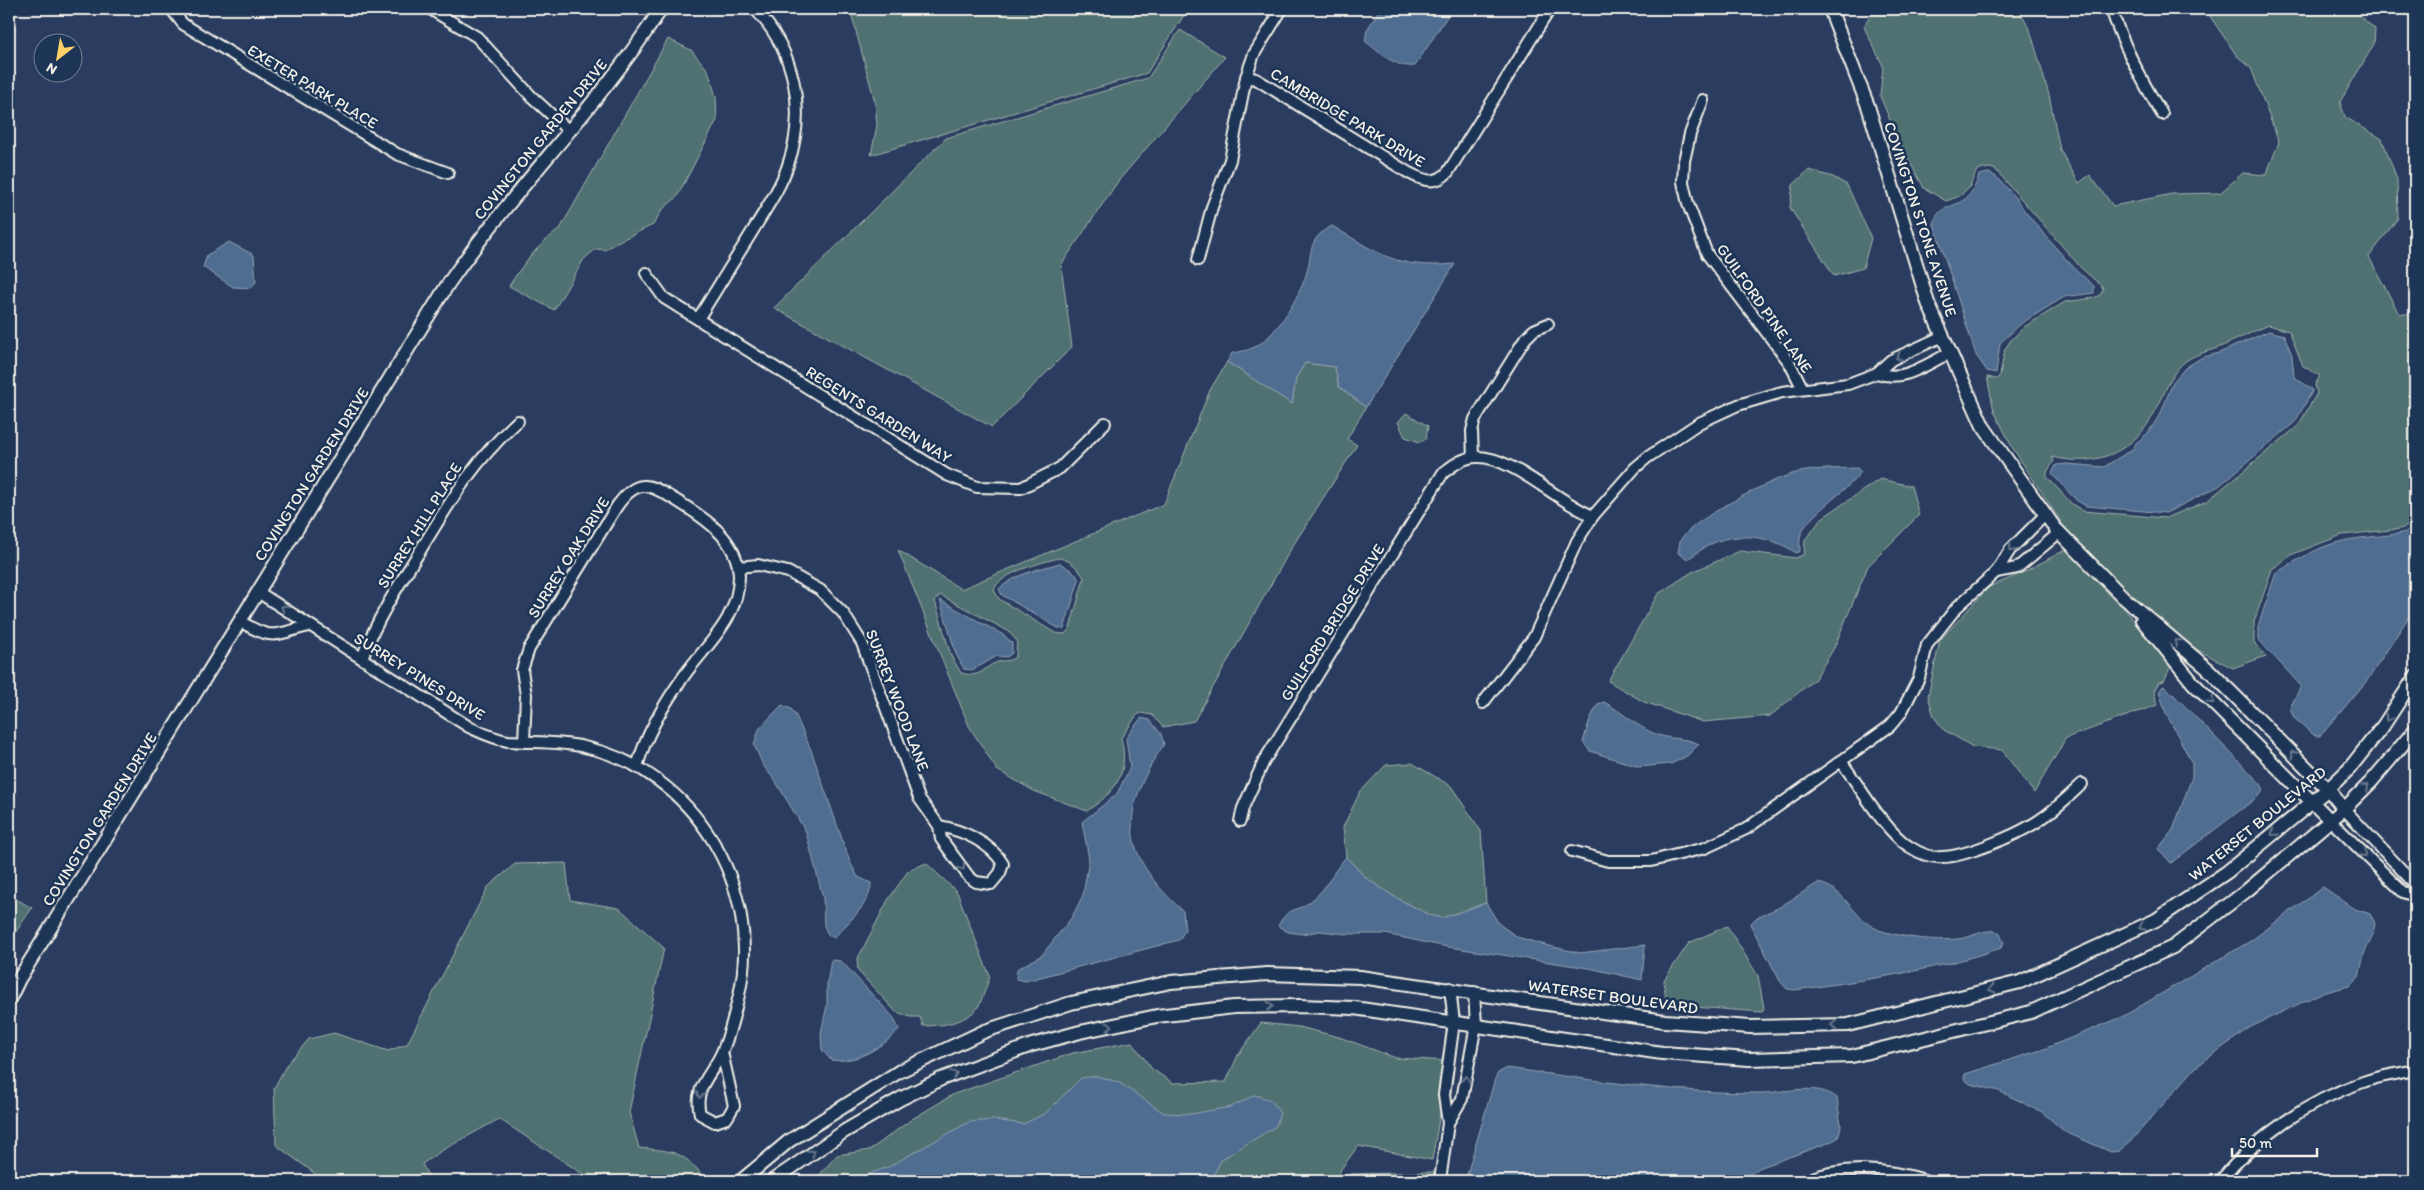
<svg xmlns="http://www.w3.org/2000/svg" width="2424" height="1190" viewBox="0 0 2424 1190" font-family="Itim,sans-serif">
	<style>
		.green { fill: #507171; stroke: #a2b1ac; fill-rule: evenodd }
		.water { fill: #506d90; stroke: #92a2b3 }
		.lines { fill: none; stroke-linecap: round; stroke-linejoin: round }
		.minor-casing { stroke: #f4f1e8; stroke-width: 14 }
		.tertiary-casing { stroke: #f4f1e8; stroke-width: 16 }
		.minor { stroke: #1d3557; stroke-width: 10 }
		.tertiary { stroke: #1d3557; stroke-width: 12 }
		.oneway { stroke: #68778a }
		.labels { text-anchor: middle; stroke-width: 5; stroke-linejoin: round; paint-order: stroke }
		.street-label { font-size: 16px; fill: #f4f1e8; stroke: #1d3557 }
	</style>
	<rect width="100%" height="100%" fill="#2a3d60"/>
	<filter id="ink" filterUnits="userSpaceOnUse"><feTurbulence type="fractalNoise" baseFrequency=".02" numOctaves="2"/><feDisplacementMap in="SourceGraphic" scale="10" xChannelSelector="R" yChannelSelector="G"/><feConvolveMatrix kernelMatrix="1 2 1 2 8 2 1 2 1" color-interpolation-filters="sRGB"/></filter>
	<g filter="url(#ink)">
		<g class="green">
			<polygon points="850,9 1188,9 1147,73 871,155 877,125 875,102"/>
			<path d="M 1874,9 L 2019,9 L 2031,33 L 2049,95 L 2060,150 L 2079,183 L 2090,175 L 2113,206 L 2172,194 L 2220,193 L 2243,173 L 2266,175 L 2279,142 L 2251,68 L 2237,56 L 2205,9 L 2361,9 L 2360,16 L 2375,29 L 2374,44 L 2340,102 L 2345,117 L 2382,139 L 2397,179 L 2398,218 L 2369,257 L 2399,314 L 2415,314 L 2415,523 L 2400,529 L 2342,535 L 2293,554 L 2272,569 L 2254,622 L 2254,643 L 2266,656 L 2233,668 L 2192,647 L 2128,592 L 2065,528 L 2012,447 L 1994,411 L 1987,377 L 1997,379 L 2000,375 L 2005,349 L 2011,340 L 2024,327 L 2065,302 L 2094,298 L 2100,295 L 2103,290 L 2102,286 L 2082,269 L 1996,170 L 1990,168 L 1977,170 L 1970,186 L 1960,196 L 1946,201 L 1924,188 L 1899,142 L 1880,96 L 1883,66 L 1864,27 ZM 2269,325 L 2289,331 L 2303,366 L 2320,376 L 2315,385 L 2317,393 L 2298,426 L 2207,501 L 2166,518 L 2083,511 L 2072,504 L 2047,477 L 2047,472 L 2054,461 L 2052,457 C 2097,468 2135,452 2156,410 C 2165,394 2168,378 2182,364 C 2193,354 2207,352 2220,347 C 2236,340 2252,332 2269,325 Z"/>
			<polygon points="1180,30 1225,57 1119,180 1061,265 1072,347 992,427 774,308 946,138 1148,78"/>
			<path d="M 668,39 L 691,50 L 708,70 L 716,97 L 717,120 L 677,197 L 662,210 L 653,225 L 617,242 L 605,250 L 596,249 L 584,259 L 554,310 L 509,286 C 524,262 538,245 560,229 Z"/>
			<polygon points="1809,170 1833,177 1847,185 1871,238 1863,268 1834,276 1790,208 1793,185"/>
			<path d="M 1227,362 L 1292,404 L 1296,378 L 1305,363 L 1335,367 L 1339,387 L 1366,407 L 1347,439 L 1357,445 L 1292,547 L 1194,721 L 1163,727 L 1152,715 L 1141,713 L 1137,715 L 1121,738 C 1130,774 1115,792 1087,811 L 1034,791 L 997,770 L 969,726 L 898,550 L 961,589 L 1164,504 L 1210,390 ZM 1059,558 C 1071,560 1078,568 1084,578 L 1070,628 L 1065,634 L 1055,633 L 999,599 L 994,590 C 999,573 1043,562 1059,558 ZM 940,595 L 1008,631 L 1017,641 L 1016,656 C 1008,663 1007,659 998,662 C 982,667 983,679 961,673 L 951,656 L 935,601 Z"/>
			<polygon points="1406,413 1428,426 1426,439 1420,442 1405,437 1398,422"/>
			<polygon points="1880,479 1911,486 1919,515 1868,566 1834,648 1815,679 1770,716 1703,722 1644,702 1608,681 1658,594 1692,572 1740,551 1796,558 1804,554 1805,540 1822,518"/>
			<polygon points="2067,549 2119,602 2171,666 2164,681 2159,682 2154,691 2157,705 2066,738 2034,793 2002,750 1973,747 1944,730 1934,717 1928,696 1940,640 1989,587 2020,574"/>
			<polygon points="1412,763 1451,786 1481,831 1486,903 1442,918 1429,915 1393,896 1366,878 1346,857 1343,827 1360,792 1386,765"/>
			<path d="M 566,863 L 570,900 L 619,908 L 664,948 L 629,1112 L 639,1148 C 672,1151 682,1150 704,1177 L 700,1181 L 628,1181 L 606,1174 L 592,1180 L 499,1119 L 441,1151 L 422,1164 L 431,1181 L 325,1181 L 276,1145 L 274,1088 L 287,1064 L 309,1039 L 334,1033 L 388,1051 L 407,1044 L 488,887 L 515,864 Z"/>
			<path d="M 926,863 L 957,892 L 990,977 C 986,986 983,999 978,1007 C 966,1023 941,1026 923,1026 L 920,1017 L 910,1017 L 896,1012 L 858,971 L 857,960 L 888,900 L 908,871 Z"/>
			<polygon points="9,895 32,908 9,942"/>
			<polygon points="1727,926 1758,976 1764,1008 1762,1012 1666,1005 1664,980 1689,943"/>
			<polygon points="1261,1023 1299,1027 1339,1037 1396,1058 1449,1061 1432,1160 1358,1146 1341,1169 1336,1181 814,1181 837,1155 870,1150 912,1119 954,1094 1073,1053 1132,1042 1152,1069 1173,1083 1226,1082 1238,1055"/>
			<polygon points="1434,1172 1432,1181 1350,1181 1350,1174"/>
		</g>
		<g class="water">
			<path d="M 1380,9 L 1452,9 L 1415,66 C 1395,68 1380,53 1365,41 L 1367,30 Z"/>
			<path d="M 1989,173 C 2002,177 2019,204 2028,215 C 2049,240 2069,265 2094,286 L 2094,293 L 2064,297 L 2022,323 L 2000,343 L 1996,373 L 1987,371 L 1976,355 L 1934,224 C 1938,206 1949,209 1962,201 C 1972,195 1976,185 1979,175 Z"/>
			<path d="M 1332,226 C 1380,254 1395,269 1455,264 L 1366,407 L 1339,387 L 1335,367 L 1305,363 L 1296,378 L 1292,404 L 1227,362 L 1232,353 C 1241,352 1250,350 1258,345 C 1278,333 1299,297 1306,275 C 1313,253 1307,238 1332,226 Z"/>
			<polygon points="229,242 254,255 256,282 251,288 233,287 203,267 207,255"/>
			<polygon points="2269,331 2284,335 2292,355 2294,377 2313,390 2295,422 2219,486 2166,513 2086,506 2076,500 2052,474 2056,465 2067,464 2104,467 2134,448 2136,443 2148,433 2161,413 2173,382 2185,368 2201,358 2219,353"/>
			<path d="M 1857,468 L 1861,472 C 1846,492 1814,510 1802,531 C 1799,538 1800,544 1800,551 L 1796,553 C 1776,538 1742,532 1718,541 C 1707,545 1697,553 1688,559 L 1678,553 C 1679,549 1679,545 1680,541 C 1689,521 1770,480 1792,474 C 1812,468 1836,469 1857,468 Z"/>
			<path d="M 2415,529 L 2415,607 L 2369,678 L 2324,732 L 2320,736 L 2315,736 L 2294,718 L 2290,708 L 2301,686 L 2259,640 L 2259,623 L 2276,573 C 2297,560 2319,546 2343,541 C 2367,535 2392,538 2415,529 Z"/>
			<path d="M 1060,563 L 1075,573 L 1079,580 L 1064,629 L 1058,628 L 1002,595 L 999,589 C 1015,574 1039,569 1060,563 Z"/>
			<polygon points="940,600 1005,636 1012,643 1012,653 1007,657 997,656 973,670 964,669 956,654"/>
			<polygon points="2163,686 2168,689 2260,783 2264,789 2260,795 2171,863 2158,849 2173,830 2192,777 2192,763 2166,713 2159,692"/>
			<path d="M 1604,702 C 1621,711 1636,726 1653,733 C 1668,740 1685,737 1699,744 L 1687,756 L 1671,764 L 1639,767 L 1590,751 L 1583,742 L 1590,719 L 1598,704 Z"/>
			<path d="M 782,705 L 791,709 L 796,716 L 811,750 L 850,862 L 858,877 L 871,883 C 872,903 846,924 834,938 L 828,935 L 824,926 L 823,898 L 806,832 L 776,782 L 763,765 L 754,745 L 759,729 Z"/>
			<path d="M 1141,718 L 1150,720 L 1161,734 L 1164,744 C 1118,814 1120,854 1183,911 L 1185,930 L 1179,940 L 1026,981 L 1016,979 L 1017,969 L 1042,955 L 1072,917 L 1083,895 L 1089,859 L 1082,822 L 1117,794 L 1130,767 L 1126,738 Z"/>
			<path d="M 1346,857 L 1366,878 L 1393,896 L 1429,915 L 1442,918 L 1486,903 L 1499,924 L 1517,937 L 1549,946 L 1580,953 L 1645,945 L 1642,980 L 1589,968 L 1442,946 L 1385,934 L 1346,934 L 1320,931 L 1302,934 L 1288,932 L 1278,926 C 1288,906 1296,913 1311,901 C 1327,889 1333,871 1346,857 Z"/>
			<path d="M 1818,883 C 1849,889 1852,923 1885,932 C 1909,938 1933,941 1958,939 C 1972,938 1985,927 1999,932 L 2004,943 L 2001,948 C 1934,971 1865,980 1795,990 L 1787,989 L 1780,981 L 1750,924 L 1757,917 L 1778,908 Z"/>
			<polygon points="2323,887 2355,909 2370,914 2375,923 2373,934 2364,954 2359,977 2349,986 2319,994 2249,1028 2196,1067 2130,1142 2119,1151 2111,1152 2065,1132 2042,1112 1999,1091 1970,1084 1964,1079 1965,1074 2041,1050 2122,1017 2252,940"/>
			<path d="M 831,960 L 841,961 L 893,1017 L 899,1029 C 885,1047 854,1064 831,1060 L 822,1050 L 821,1033 L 827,1005 L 827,984 Z"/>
			<path d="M 1507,1068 C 1591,1080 1675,1093 1760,1093 C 1783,1093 1818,1082 1837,1098 L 1841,1126 L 1838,1138 L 1828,1143 L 1759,1168 L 1741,1181 L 1465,1181 L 1495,1079 L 1498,1073 Z"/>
			<polygon points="1097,1076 1118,1082 1164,1113 1190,1114 1231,1107 1255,1095 1271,1100 1280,1113 1276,1126 1222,1159 1210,1181 850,1181 888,1167 969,1122 994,1120 1023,1124 1046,1113 1081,1078"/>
		</g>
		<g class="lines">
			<g class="minor-casing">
				<g id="minor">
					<polyline points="171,9 183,24 397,154 448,173"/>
					<polyline points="430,9 477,37 531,96 569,131"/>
					<path d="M 2111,9 C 2124,47 2141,80 2162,114"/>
					<path d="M 1246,77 L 1256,79 L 1409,173 C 1424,181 1436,185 1448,172 L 1550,9"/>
					<polyline points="1703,100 1690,134 1684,161 1683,182 1688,204 1707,254 1789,362 1803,389"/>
					<polyline points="1198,260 1212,207 1230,160 1246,77 1254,54 1282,9"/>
					<polyline points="646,273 664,298 947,475 977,487 1021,488 1060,468 1105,423"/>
					<path d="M 698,319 C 716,290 734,261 752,232 C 765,210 780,189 788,165 C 807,110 795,51 755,9"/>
					<path d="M 1943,336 L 1891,360 L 1877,373 C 1904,383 1926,364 1950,353"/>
					<polyline points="1473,457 1472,431 1475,419 1525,339 1534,330 1548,324"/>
					<polyline points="2046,514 2010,550 1996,572 2017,568 2060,532"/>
					<path d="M 738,567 L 758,565 L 788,572 L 820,590 L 843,613 L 862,643 L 919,798 L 939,826 L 941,839 L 969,877 L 976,882 L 991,884 L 1000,873 L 1003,864 C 991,843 962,830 939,826"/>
					<path d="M 258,592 L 469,727 C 482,733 494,739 508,741 C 533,743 559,741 584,747 C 693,770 764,887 739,995 C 735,1012 729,1037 722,1052 C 712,1075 693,1087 700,1114 L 715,1122 L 727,1118 L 734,1106 L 722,1052"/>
					<path d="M 240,621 C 274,642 274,634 309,626"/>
					<path d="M 362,658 C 377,619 398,586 420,551 C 451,500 473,462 518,421"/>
					<polyline points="1483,703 1534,637 1577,541 1593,516 1635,468 1648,457 1699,423 1738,405 1782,392 1848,384 1877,373"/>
					<path d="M 524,741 L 526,695 L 522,670 L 529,649 L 617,506 C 623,498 631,487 643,486 C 653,485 665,494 674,499 C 703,517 738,538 739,576 C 739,618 708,643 686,673 C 665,702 646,733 637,767"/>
					<path d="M 1841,761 C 1858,784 1886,833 1910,847 C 1919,853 1931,858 1942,857 C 1965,857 2016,835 2035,823 C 2053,812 2067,798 2082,784"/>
					<polyline points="2344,809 2415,884"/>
					<polyline points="2330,820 2403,892 2415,896"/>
					<path d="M 1240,821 L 1243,808 L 1264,761 L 1443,473 C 1453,465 1464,457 1477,457 C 1512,456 1559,503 1593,516"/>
					<polyline points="1572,851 1608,861 1651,861 1705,848 1746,829 1890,726 1901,713 1919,678 1927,645 1957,607 1996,572"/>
					<polyline points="1448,1123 1462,1099 1476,1025 1474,992"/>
					<polyline points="1440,1181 1448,1123 1444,1095 1454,1022 1450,988"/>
					<path d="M 1804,1181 C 1843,1165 1888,1168 1928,1181"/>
					<path d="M 2220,1181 C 2257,1136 2308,1101 2363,1082 C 2379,1076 2398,1074 2415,1070"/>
				</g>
			</g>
			<g class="tertiary-casing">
				<g id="tertiary">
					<polyline points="1830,9 1868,106 1928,303 1983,426 2055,528 2123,597 2208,669 2328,789 2344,809"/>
					<polyline points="2142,620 2193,683 2330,820"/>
					<path d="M 9,1000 L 19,979 L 448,284 C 514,188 598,107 661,9"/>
					<polyline points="741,1181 789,1141 900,1071 985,1031 1071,1003 1171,982 1267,974 1360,977 1665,1021 1750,1027 1848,1025 2020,982 2156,920 2227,872 2328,789 2349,769 2383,726 2415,677"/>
					<polyline points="772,1181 845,1131 900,1099 941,1079 1032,1045 1080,1032 1157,1016 1234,1007 1300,1006 1354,1008 1662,1053 1749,1059 1852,1056 2031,1012 2173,947 2245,892 2344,809 2371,782 2415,730"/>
				</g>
			</g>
			<use href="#minor" class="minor"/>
			<use href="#tertiary" class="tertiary"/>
		</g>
		<defs><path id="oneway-chevron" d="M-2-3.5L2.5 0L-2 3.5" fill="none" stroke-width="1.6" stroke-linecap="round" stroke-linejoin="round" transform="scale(1.25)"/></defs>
		<g class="oneway">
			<use href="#oneway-chevron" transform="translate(1899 357) rotate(157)"/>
			<use href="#oneway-chevron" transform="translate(2012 549) rotate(132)"/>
			<use href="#oneway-chevron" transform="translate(284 608) rotate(-147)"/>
			<use href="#oneway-chevron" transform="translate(2177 642) rotate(-140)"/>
			<use href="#oneway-chevron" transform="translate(2211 701) rotate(45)"/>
			<use href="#oneway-chevron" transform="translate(2388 718) rotate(124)"/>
			<use href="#oneway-chevron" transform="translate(2294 754) rotate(-135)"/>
			<use href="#oneway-chevron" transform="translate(2366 787) rotate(-44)"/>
			<use href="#oneway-chevron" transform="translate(2274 833) rotate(140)"/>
			<use href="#oneway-chevron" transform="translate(2364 854) rotate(45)"/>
			<use href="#oneway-chevron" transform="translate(962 867) rotate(53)"/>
			<use href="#oneway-chevron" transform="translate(2142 927) rotate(155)"/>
			<use href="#oneway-chevron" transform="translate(1992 989) rotate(166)"/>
			<use href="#oneway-chevron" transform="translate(1270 1006) rotate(-1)"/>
			<use href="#oneway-chevron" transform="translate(1834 1025) rotate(179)"/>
			<use href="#oneway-chevron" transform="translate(1109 1026) rotate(-11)"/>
			<use href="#oneway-chevron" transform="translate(954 1074) rotate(-23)"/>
			<use href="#oneway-chevron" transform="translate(1466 1079) rotate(-81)"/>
			<use href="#oneway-chevron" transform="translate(700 1095) rotate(105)"/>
			<use href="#oneway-chevron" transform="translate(812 1153) rotate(-34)"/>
		</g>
	</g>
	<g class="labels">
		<g class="street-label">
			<text transform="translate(313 86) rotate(31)" y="6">EXETER PARK PLACE</text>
			<text transform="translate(1348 117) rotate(31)" y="6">CAMBRIDGE PARK DRIVE</text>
			<text transform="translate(540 139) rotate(-51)" y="6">COVINGTON GARDEN DRIVE</text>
			<text transform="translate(1921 219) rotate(72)" y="6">COVINGTON STONE AVENUE</text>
			<text transform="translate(1765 308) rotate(55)" y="6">GUILFORD PINE LANE</text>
			<text transform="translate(879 414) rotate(32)" y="6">REGENTS GARDEN WAY</text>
			<text transform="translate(311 474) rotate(-58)" y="6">COVINGTON GARDEN DRIVE</text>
			<text transform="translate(419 525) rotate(-58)" y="6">SURREY HILL PLACE</text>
			<text transform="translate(568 557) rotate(-58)" y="6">SURREY OAK DRIVE</text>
			<text transform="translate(1332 622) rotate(-58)" y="6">GUILFORD BRIDGE DRIVE</text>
			<text transform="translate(420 676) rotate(32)" y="6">SURREY PINES DRIVE</text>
			<text transform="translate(898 700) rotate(69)" y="6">SURREY WOOD LANE</text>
			<text transform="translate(99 819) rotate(-58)" y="6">COVINGTON GARDEN DRIVE</text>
			<text transform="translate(2257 823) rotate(-39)" y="6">WATERSET BOULEVARD</text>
			<text transform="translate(1613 996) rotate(8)" y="6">WATERSET BOULEVARD</text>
		</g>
	</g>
	<rect width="2424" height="1190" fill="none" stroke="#1d3557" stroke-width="30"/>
	<rect x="15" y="15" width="2394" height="1160" fill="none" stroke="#f4f1e8" stroke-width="2" filter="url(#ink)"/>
	<g transform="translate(58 58) rotate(211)"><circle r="24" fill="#1d3557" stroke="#738091"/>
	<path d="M0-4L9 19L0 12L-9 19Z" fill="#ffd166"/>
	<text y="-8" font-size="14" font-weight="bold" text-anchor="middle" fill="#f4f1e8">N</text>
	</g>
	<path d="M2232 1148v8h85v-8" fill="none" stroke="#f4f1e8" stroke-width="2.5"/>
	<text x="2239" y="1148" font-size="15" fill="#f4f1e8" stroke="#1d3557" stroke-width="4" paint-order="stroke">50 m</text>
</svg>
